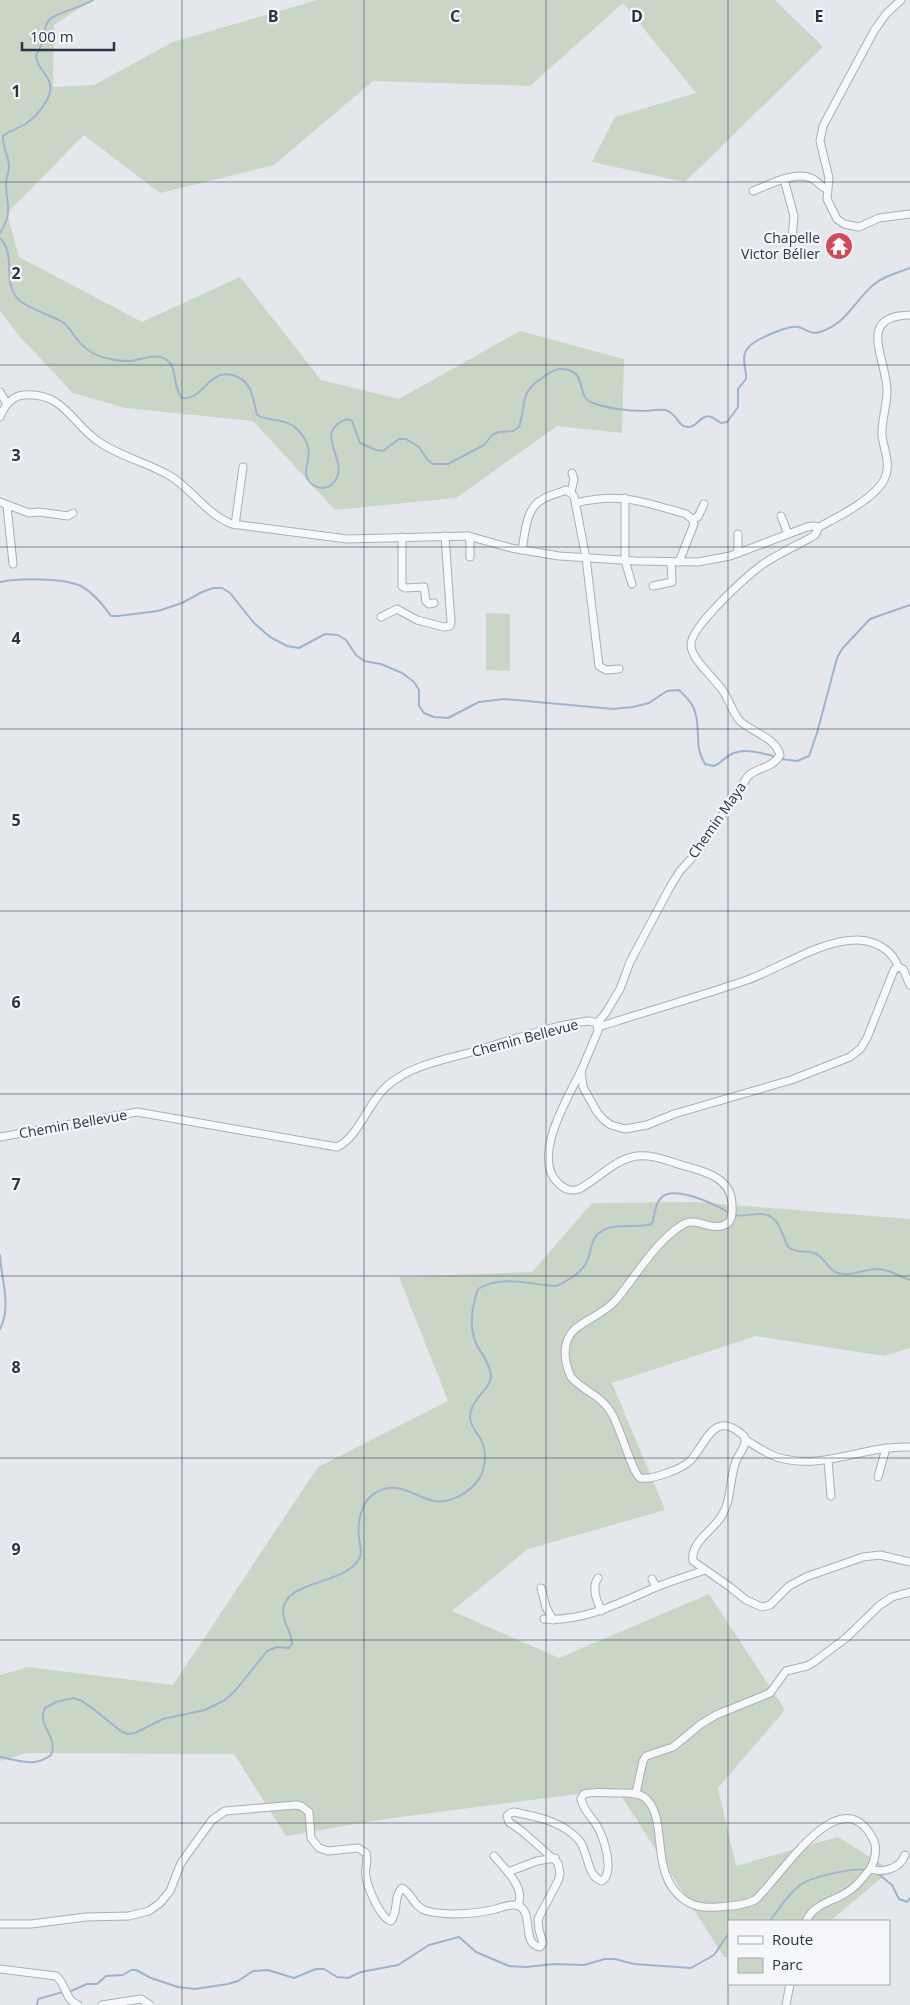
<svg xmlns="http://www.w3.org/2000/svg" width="910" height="2005" viewBox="0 0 910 2005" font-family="'Open Sans',sans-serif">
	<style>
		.green { fill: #c9d6c5 }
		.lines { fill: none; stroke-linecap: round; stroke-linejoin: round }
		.stream { stroke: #9fb4cc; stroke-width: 2 }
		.minor-casing { stroke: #a9aeb7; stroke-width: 9 }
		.minor { stroke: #f7f8fa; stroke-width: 7 }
		.grid { fill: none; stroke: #2b3445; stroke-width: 1; stroke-opacity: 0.55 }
		.labels { text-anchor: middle; stroke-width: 4.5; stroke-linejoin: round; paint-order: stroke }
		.poi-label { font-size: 14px; fill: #2b3445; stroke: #f4f6f9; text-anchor: end }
		.street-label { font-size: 14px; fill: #2b3445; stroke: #f4f6f9 }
		.grid-label { font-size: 16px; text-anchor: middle; font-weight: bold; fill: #2b3445; stroke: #f4f6f9; stroke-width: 4.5; stroke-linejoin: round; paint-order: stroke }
	</style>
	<rect width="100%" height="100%" fill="#e4e7ec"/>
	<g class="green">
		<polygon points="0,0 92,0 54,25 53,87 94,85 173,42 317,0 775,0 823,47 685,182 592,162 615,117 696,93 623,3 530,86 373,81 274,165 160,193 84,135 7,213 19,257 142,322 240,277 321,380 399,399 520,331 624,359 622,433 557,426 456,498 335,510 253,421 125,408 73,393 21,338 0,311"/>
		<polygon points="486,613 510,614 510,671 486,670"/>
		<polygon points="694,1202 910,1219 910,1348 884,1356 756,1336 612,1383 665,1510 528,1549 452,1611 559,1658 709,1594 785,1710 718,1788 736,1866 838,1837 891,1870 830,1921 729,1921 729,1957 724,1957 617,1789 385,1819 286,1836 234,1754 27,1753 0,1761 0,1675 28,1667 173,1685 318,1467 448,1401 399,1277 532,1272 592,1203"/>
	</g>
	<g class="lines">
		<g class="stream">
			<path d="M 0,233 C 14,211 6,205 6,183 C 6,177 9,173 9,167 C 9,156 2,147 3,136 C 10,130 20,128 27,123 C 38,115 53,97 50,84 C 47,73 37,68 36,56 C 37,52 40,49 41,46 C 44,37 43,26 50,19 C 56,13 83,7 93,0"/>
			<path d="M 0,238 C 18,257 0,282 20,301 C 33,311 50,314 64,323 C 69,327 72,333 76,338 C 85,350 96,357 111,359 C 117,361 124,361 130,361 C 142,360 156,352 167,360 C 178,368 172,387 182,398 C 203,401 208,369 232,375 C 252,380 253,398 257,415 C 269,422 285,418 296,428 C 301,433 307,441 308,448 C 311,457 305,465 306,474 C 308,488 326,493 335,481 C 350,460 311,432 347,419 L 352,421 L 360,443 L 376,450 L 383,451 L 399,439 L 406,439 L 419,447 L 427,459 L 433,464 L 448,464 L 484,445 L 492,435 L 499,432 L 513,431 L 519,427 C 527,403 518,394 542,378 C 547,374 553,370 559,369 C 590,368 574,397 593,403 C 609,409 629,411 646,411 C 653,410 659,409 665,410 C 678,413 677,427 688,427 C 697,428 701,413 711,417 C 714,418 718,421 721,423 L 727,422 L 738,407 L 738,389 L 746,379 C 747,366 738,355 752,344 C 760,338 788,325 798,327 C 806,329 812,335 820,332 C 847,323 854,302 872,286 C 883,276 897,273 910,268"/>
			<path d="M 0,582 C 20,578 63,578 81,586 C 92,592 104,606 111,616 L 118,616 L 158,611 L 182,603 L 202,592 L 213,588 L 222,588 L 230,593 L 254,623 L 270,637 L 287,646 L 299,648 L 325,634 L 338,635 L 346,640 L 356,655 L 364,661 L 381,664 L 402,673 L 414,682 L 419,690 L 419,706 L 424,713 L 434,717 L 448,718 L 479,702 L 504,699 L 613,709 L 633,707 L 649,703 L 667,691 L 679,690 C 684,695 692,702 694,709 C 702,728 693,746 705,764 L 714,766 C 721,763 726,756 734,753 C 747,748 764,754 777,757"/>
			<polyline points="781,759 797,761 809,756 817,733 837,658 842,649 870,619 910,605"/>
			<path d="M 734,1215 C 743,1217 750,1214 759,1214 C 779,1213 781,1233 788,1247 C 797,1254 805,1250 814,1253 C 825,1256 827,1270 838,1273 C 852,1277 863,1269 877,1269 C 889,1269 899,1276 910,1280"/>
			<path d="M 0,1329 C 12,1306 1,1279 0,1255"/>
			<path d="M 0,1757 C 18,1760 35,1768 51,1755 C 59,1737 36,1725 45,1708 L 56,1702 L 73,1698 L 82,1701 L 92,1708 L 122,1732 L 128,1734 L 135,1733 L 163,1719 L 205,1710 L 225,1700 L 235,1691 L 267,1651 L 277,1647 L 289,1648 L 292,1644 C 292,1633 283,1623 283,1611 C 284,1579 347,1586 360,1557 C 362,1551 360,1545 359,1538 C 357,1522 361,1500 377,1492 C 400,1480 414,1497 434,1501 C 448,1504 466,1494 475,1484 C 486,1473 488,1451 480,1438 C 476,1431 471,1427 470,1418 C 470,1398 492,1389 491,1375 C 489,1361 480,1353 475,1341 C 469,1324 472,1306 478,1289 C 503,1274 530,1285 556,1286 C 565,1282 579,1274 585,1265 C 592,1255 589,1238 602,1231 C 616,1222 636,1229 652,1224 C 655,1216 654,1205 661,1198 C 674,1184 716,1205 730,1213"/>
			<polyline points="877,1873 892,1885 899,1899 907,1902 910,1898"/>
			<path d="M 770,1921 C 779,1909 787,1895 800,1885 C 811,1877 854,1867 868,1870"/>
			<polyline points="71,1991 87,1984 97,1984 106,1976 123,1975 131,1970 136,1970 151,1978 178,1987 195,1989 228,1984 238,1981 253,1971 268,1970 294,1978 316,1969 324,1969 337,1977 348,1978 361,1972 398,1965 429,1945 459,1937 476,1952 509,1966 526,1967 554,1964 584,1965 605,1959 615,1959 634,1964 691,1968 714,1955 729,1933"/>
			<polyline points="37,2005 38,1999 63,1992"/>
		</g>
		<g class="minor-casing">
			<g id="minor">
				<polyline points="901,0 886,14 874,31 823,126 820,141 829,178 827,199 837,219 844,224 859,227 879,218 910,214"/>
				<polyline points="784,179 794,216 792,239"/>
				<path d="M 753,191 C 769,185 793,171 811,178 C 817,180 820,187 827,189"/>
				<polyline points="0,392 7,404"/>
				<path d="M 0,417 C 4,406 12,396 24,395 C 64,392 72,424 99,442 C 121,457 149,463 172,477 C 193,491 208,515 232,524 L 347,539 L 468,536 L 511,548 L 559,556 L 636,561 L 698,562 L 730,556 L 807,527 L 813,526 L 819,527 C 838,517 876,498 885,478 C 891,465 884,449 882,436 C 881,421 887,406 887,391 C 887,359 855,316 910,315"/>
				<polyline points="571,492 574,479 572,473"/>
				<polyline points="625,498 625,561 632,584"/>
				<polyline points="0,502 29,513 39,512 68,516 73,513"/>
				<path d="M 576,503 C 620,492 644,502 686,514 L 692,519 L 694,524 L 679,562"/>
				<polyline points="7,506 13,564"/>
				<polyline points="781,516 788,534"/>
				<polyline points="692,519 698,517 704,504"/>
				<polyline points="235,525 243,467"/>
				<polyline points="468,536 470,541 470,557"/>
				<polyline points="402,537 402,586 405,588 424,587 426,601 429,604 434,603"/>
				<path d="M 522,550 C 525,533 526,507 543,499 C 550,495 559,493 566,490 L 574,496 L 586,558 L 599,666 L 606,670 L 619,669"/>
				<polyline points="738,553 738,534"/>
				<polyline points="653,586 672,582 671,562"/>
				<polyline points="381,617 397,609 417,620 444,627 450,626 451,622 445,536"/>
				<path d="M 597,1023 L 605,1014 L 620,989 L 630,962 L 670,887 L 680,871 L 700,849 L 748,776 C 758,767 773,768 780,755 C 776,738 752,732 740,721 C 733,713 730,703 725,694 C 717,680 691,660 691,645 C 690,627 748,575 763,564 C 778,554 795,546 810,538 L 815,535 L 819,527"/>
				<path d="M 598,1027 C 648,1011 698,997 747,980 C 781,968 820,940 857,940 C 874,940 893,950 898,967"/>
				<path d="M 581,1071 C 568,1097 531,1158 558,1183 C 564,1189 570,1192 579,1189 C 595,1181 614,1161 632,1157 C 648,1153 666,1160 681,1165 C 702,1171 731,1176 732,1204 C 732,1211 733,1216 729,1222 C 714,1235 697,1215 682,1225 C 655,1242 636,1276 616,1300 C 605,1313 587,1319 575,1329 C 561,1342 564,1362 571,1377 C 584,1392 602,1395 612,1414 C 620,1427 632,1472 640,1478 C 652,1480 683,1469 691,1460 C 707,1442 714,1409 744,1436 C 748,1445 739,1453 736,1461 C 729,1480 732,1500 721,1517 C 711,1532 690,1543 693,1561 L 730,1587 L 746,1600 L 762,1607 L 770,1605 L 789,1586 L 806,1577 L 863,1557 L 880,1555 L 910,1562"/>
				<path d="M 0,1137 L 137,1112 L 337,1147 C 358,1138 369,1101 387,1086 C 412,1064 448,1059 479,1050 C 512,1040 556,1024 589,1021 L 597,1023 L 598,1031 L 581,1071 L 583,1087 L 597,1112 L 604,1120 L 611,1125 L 625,1129 L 647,1125 L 674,1114 L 791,1080 L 850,1057 L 861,1048 L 867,1038 L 894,970 L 898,967 L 903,969 L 910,985"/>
				<path d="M 746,1440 C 756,1446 768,1455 780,1458 C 824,1470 866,1445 910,1447"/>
				<polyline points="828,1460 831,1496"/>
				<polyline points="878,1477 886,1448"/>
				<path d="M 598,1578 C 591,1588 597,1600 601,1611"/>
				<polyline points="652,1579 656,1587"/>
				<polyline points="541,1588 546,1607 553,1620"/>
				<path d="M 544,1619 C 583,1622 619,1603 654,1588 C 671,1581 688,1576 705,1570"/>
				<polyline points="636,1793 643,1761 646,1756 673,1747 701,1724 716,1715 770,1693 786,1671 807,1666 814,1662 846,1638 880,1605 892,1597 910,1592"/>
				<path d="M 494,1856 C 505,1869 526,1888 518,1905"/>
				<path d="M 870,1869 C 883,1873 900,1869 905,1855"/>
				<polyline points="508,1872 537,1861 555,1858"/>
				<path d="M 0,1924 L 31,1924 L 86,1917 L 129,1916 L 149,1911 L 160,1903 L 170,1891 L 181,1863 L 212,1820 L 225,1811 L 296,1805 L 301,1806 L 309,1812 L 311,1838 L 319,1848 L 328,1851 L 358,1848 L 366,1853 C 369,1861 364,1869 366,1877 C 368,1888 380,1918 391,1921 C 399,1911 393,1896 402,1888 C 413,1894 413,1907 427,1911 C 446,1916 477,1914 496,1909 C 502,1907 512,1903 519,1906 C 534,1913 521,1944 540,1947 L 543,1943 L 539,1930 L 538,1919 L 558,1881 L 560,1874 L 558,1863 L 523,1832 L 509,1822 L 507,1816 L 510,1813 L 514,1812 C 538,1817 561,1821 578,1839 C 589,1850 586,1877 602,1881 C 615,1872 604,1838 597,1826 C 592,1817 583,1810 581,1799 L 584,1794 C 594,1791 607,1793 618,1793 C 627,1793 636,1792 644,1797 C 670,1817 648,1871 682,1898 C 693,1907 704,1908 718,1907 C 730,1906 743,1906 755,1900 C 780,1879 840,1775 873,1839 C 878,1848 875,1861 870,1869 C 864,1877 855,1888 846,1893 C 831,1902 814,1904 806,1921"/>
				<path d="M 0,1969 L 56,1976 C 67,1985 64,1999 78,2005"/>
				<polyline points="102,2005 141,1999 150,2005"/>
				<polyline points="786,2005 790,1984"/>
			</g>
		</g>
		<use href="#minor" class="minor"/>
	</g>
	<path class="grid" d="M 182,0 L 182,2005M 364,0 L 364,2005M 546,0 L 546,2005M 728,0 L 728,2005M 0,182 L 910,182M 0,365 L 910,365M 0,547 L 910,547M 0,729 L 910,729M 0,911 L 910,911M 0,1094 L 910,1094M 0,1276 L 910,1276M 0,1458 L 910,1458M 0,1640 L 910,1640M 0,1823 L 910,1823"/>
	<defs>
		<g id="temple-disc" transform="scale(1.4375)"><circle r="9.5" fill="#d1495b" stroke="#f4f6f9"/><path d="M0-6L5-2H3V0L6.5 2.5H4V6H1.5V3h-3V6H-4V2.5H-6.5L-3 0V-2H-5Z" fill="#fff"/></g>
	</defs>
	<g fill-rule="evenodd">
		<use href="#temple-disc" x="839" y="246"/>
	</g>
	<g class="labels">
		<g class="poi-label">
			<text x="820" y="243">Chapelle<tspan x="820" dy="16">Victor Bélier</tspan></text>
		</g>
		<g class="street-label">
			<text transform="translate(717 820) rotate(-55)" y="5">Chemin Maya</text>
			<text transform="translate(525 1038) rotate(-15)" y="5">Chemin Bellevue</text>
			<text transform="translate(73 1124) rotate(-10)" y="5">Chemin Bellevue</text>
		</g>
	</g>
	<g class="grid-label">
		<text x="273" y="22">B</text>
		<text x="455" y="22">C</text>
		<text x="637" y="22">D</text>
		<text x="819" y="22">E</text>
		<text x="16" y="97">1</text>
		<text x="16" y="279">2</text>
		<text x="16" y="461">3</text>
		<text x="16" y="644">4</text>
		<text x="16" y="826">5</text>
		<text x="16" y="1008">6</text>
		<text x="16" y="1190">7</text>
		<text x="16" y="1373">8</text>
		<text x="16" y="1555">9</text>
	</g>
	<rect x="728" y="1920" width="162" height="65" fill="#f4f6f9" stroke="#a4a8b1"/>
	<rect x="738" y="1936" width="25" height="8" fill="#f7f8fa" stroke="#a4a8b1"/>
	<text x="772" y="1945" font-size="15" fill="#2b3445">Route</text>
	<rect x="738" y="1958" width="25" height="15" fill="#c9d6c5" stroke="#a4a8b1"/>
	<text x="772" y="1970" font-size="15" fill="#2b3445">Parc</text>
	<path d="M22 42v8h92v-8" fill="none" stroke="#2b3445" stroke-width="2.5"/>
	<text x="30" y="42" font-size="15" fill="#2b3445" stroke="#f4f6f9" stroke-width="4" paint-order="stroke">100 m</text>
</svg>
